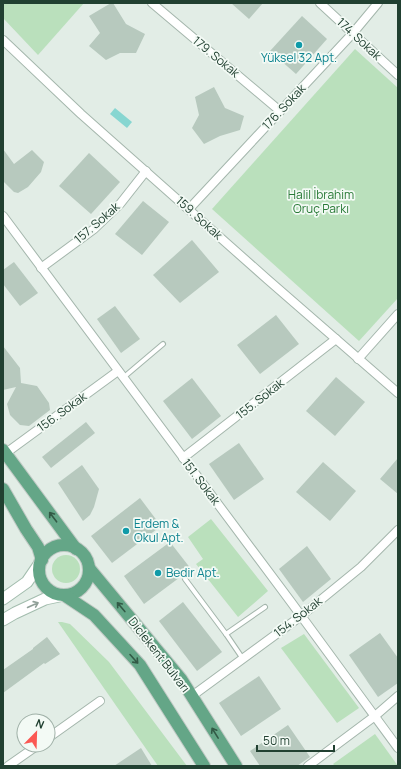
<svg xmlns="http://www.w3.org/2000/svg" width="401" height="769" viewBox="0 0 401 769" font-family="Manrope,sans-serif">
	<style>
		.green { fill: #bae0bc }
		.water { fill: #87d6d1 }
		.building { fill: #b7c9be }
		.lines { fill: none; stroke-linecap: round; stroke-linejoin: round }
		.service-casing { stroke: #a4b6ac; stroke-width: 6 }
		.minor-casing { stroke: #a4b6ac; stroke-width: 10 }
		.secondary-casing { stroke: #a3bdae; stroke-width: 13 }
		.primary-casing { stroke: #c1cac5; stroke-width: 14 }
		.service { stroke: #fff; stroke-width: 4 }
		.minor { stroke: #fff; stroke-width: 8 }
		.secondary { stroke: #fff; stroke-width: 11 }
		.primary { stroke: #64a687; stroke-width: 12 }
		.oneway { stroke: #325a46 }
		.oneway2 { stroke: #90a098 }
		.culture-dot { fill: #0f9aa8; stroke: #f3faf5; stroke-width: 1.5 }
		.labels { text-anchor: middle; stroke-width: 3.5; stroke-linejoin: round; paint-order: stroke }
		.street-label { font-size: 12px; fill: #214031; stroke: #f3faf5 }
		.culture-label { font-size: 12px; fill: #0d838f; stroke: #f3faf5; text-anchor: start }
		.park-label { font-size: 12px; fill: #287a36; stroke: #f3faf5 }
	</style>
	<rect width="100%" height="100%" fill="#e2ede6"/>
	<g class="green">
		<polygon points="3,3 84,3 38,55 3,18"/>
		<polygon points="355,49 398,88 398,298 359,341 212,209"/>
		<polygon points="211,519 268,591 238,617 196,564 203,559 188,537"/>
		<circle cx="66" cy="569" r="14"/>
		<polygon points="58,622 62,622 70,624 109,662 187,766 158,766"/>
		<polygon points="304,634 359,708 337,723 281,648"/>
		<polygon points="375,734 398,766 335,766 333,764"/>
	</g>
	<polygon class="water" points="115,108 132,122 127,128 110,114"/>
	<g class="building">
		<polygon points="111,3 113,3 126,24 145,34 136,53 120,53 106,60 89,46 100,33 89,16"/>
		<polygon points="231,3 263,3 249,19"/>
		<polygon points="302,16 327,39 296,74 270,51"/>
		<polygon points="214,87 225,108 244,116 240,130 220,136 204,144 192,128 199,115 195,97"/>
		<polygon points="3,149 14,164 32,150 44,162 41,172 28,187 18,193 14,192 3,181"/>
		<polygon points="89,153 120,182 91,214 59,186"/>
		<polygon points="143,201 169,222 142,255 115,234"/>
		<polygon points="192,240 219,272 180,303 153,275"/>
		<polygon points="14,262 38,293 20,306 3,284 3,270"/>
		<polygon points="115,306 140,339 121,353 97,319"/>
		<polygon points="276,315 299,344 260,374 237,345"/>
		<polygon points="3,346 20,368 21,383 37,386 49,403 50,410 29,426 20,425 10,415 7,404 16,387 3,390"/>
		<polygon points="336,377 365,402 335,436 306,411"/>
		<polygon points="192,378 221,416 192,439 163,401"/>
		<polygon points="86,422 95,433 51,468 42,457"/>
		<polygon points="239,443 264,479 234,500 209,464"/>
		<polygon points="398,458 398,494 380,479"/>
		<polygon points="323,462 356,491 330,521 296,492"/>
		<polygon points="82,465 99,489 94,507 90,515 83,521 58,483"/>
		<polygon points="140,498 161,526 112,563 91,536"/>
		<polygon points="170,542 191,569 144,604 124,576"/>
		<polygon points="307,546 331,579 303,602 279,569"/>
		<polygon points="183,602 222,652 197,671 159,621"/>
		<polygon points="380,633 398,658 398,683 378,697 349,655"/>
		<polygon points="47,637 60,654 45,664 44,663 3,693 3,670 33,649 33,648"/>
		<polygon points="259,676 281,709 241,736 219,703"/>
		<polygon points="288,725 310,757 297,766 260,766 250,751"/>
		<polygon points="141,748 152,766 114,766"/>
	</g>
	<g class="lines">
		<g class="service-casing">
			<g id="service">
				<polyline points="124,377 163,344"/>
				<polyline points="185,579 226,634 243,659"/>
				<polyline points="226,634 265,607"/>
			</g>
		</g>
		<g class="minor-casing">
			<g id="minor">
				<polyline points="152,3 280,111"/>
				<polyline points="320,3 398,75"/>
				<polyline points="3,40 81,114 267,279 398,393"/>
				<polyline points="189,209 353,33 378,3"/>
				<polyline points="3,216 291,602 398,748"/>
				<polyline points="41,268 94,229 120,204 146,171"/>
				<polyline points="358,359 398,314"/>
				<polyline points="6,453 118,371"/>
				<polyline points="183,458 336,339"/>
				<polyline points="192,696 301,616 361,567 398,530"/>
				<polyline points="48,738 100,701"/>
				<polyline points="8,766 38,745"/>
				<polyline points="308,766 375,716 398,696"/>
			</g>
		</g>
		<g class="secondary-casing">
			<g id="secondary">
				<polyline points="3,599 27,582 42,560"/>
				<polyline points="3,620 15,613 45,599 64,595"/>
			</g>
		</g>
		<g class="primary-casing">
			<g id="primary">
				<polyline points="3,450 76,549"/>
				<polyline points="3,489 26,529 38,547 42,560"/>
				<circle cx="64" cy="570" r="25"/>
				<polyline points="89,568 181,679 236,766"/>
				<polyline points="64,595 94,615 140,665 204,766"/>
			</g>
		</g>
		<use href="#service" class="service"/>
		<use href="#minor" class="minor"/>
		<use href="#secondary" class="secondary"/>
		<use href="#primary" class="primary"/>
	</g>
	<defs><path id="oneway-shaft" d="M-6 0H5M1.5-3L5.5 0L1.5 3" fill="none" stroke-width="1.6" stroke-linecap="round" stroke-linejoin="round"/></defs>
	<g class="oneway">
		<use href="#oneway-shaft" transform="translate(53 517) rotate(-127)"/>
		<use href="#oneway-shaft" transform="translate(121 607) rotate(-130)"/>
		<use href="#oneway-shaft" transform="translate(134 659) rotate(48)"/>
		<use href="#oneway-shaft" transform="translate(215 733) rotate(-122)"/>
	</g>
	<use class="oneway2" href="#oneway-shaft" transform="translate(33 605) rotate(-24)"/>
	<g class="culture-dot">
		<circle cx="299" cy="45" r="4"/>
		<circle cx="126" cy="531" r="4"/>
		<circle cx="158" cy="573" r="4"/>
	</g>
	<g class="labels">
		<g class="street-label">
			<text transform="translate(359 39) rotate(43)" y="4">174. Sokak</text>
			<text transform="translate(216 57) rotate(40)" y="4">179. Sokak</text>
			<text transform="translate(284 107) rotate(-47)" y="4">176. Sokak</text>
			<text transform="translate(199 218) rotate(42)" y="4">159. Sokak</text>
			<text transform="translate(97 223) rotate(-41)" y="4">157. Sokak</text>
			<text transform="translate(260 399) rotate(-38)" y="4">155. Sokak</text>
			<text transform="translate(62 412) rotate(-36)" y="4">156. Sokak</text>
			<text transform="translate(201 482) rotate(53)" y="4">151. Sokak</text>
			<text transform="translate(298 617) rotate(-38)" y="4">154. Sokak</text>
			<text transform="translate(159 655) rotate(52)" y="4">Diclekent Bulvarı</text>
		</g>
		<g class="culture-label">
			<text x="299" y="62" text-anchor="middle">Yüksel 32 Apt.</text>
			<text x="134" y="528">Erdem &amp;<tspan x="134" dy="14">Okul Apt.</tspan></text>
			<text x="166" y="577">Bedir Apt.</text>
		</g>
		<g class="park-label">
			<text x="321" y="199">Halil İbrahim<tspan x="321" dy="14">Oruç Parkı</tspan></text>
		</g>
	</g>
	<rect width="401" height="769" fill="none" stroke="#214031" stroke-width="8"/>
	<g transform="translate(36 733) rotate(23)"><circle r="19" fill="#f3faf5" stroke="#9fb0a7"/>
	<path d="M0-3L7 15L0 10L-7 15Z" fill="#fb5853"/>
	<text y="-6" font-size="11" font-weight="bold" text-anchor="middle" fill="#214031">N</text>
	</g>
	<path d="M257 745v6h77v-6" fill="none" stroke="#214031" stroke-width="2"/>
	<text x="263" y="745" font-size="12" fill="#214031" stroke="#f3faf5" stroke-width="3" paint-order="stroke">50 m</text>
</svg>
